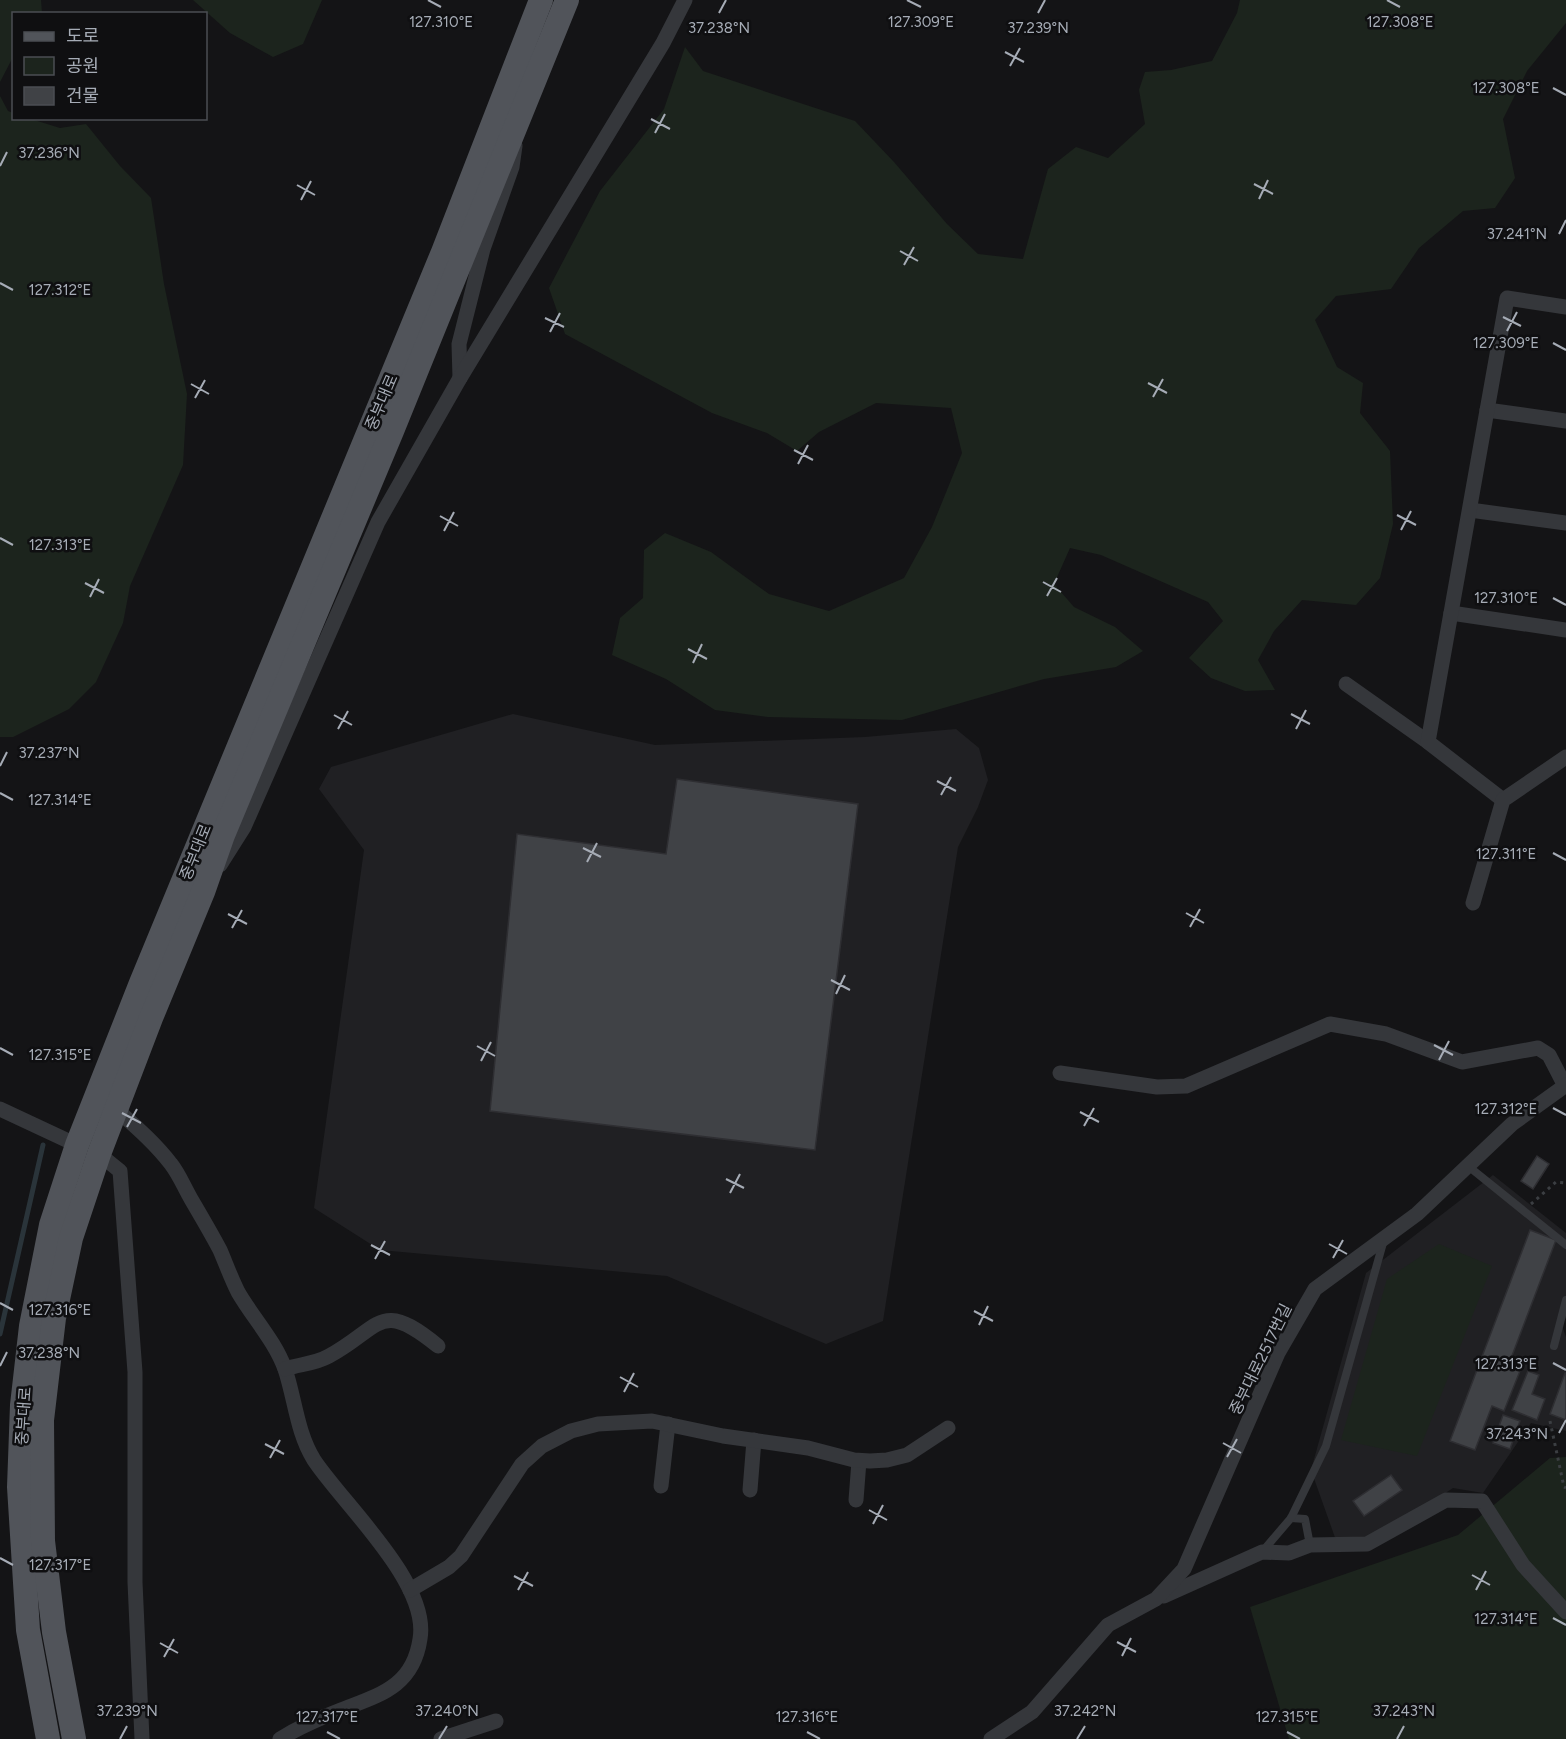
<svg xmlns="http://www.w3.org/2000/svg" width="1566" height="1739" viewBox="0 0 1566 1739" font-family="Figtree,'Noto Sans KR',sans-serif">
	<style>
		.built { fill: #202023 }
		.green { fill: #1c241d }
		.lines { fill: none; stroke-linecap: round; stroke-linejoin: round }
		.stream { stroke: #2a343a; stroke-width: 5 }
		.building { fill: #404246; stroke: #2e2e32; stroke-width: 1.5 }
		.path { stroke: #3b3e42; stroke-width: 3; stroke-dasharray: 3 4.5; stroke-linecap: butt }
		.service { stroke: #35373b; stroke-width: 8 }
		.minor { stroke: #35373b; stroke-width: 15 }
		.primary { stroke: #51545a; stroke-width: 24 }
		.ticks { fill: none; stroke: #a6acb6; stroke-width: 2 }
		.labels { text-anchor: middle; stroke-width: 5; stroke-linejoin: round; paint-order: stroke }
		.street-label { font-size: 16px; fill: #a6acb6; stroke: #0f0f11 }
		.ticks-label { font-size: 15px; text-anchor: middle; fill: #a6acb6; stroke: #0f0f11; stroke-width: 5; stroke-linejoin: round; paint-order: stroke }
	</style>
	<rect width="100%" height="100%" fill="#141416"/>
	<g class="built">
		<polygon points="513,714 655,745 865,737 956,729 979,748 988,780 978,807 958,847 883,1321 826,1344 667,1276 380,1250 314,1208 364,850 319,789 331,767"/>
		<polygon points="1493,1175 1566,1233 1566,1317 1562,1326 1566,1337 1566,1431 1531,1423 1483,1493 1453,1488 1390,1530 1338,1546 1311,1470 1366,1273"/>
	</g>
	<g class="green">
		<polygon points="0,0 41,0 42,13 14,14 13,57 0,82"/>
		<polygon points="193,0 322,0 303,44 273,57 230,33"/>
		<polygon points="1240,0 1566,0 1566,23 1527,71 1503,119 1515,178 1495,208 1463,211 1419,248 1391,289 1336,296 1315,320 1337,367 1363,383 1360,413 1390,451 1393,524 1380,578 1356,605 1302,600 1274,631 1258,660 1275,690 1245,691 1211,678 1189,658 1223,621 1208,602 1101,555 1070,548 1054,584 1074,607 1115,627 1143,651 1116,667 1044,679 902,720 768,717 715,710 666,679 612,655 620,618 643,598 644,550 665,533 711,552 769,594 829,611 904,578 932,527 962,453 951,408 876,403 819,432 797,451 767,433 712,413 565,334 549,288 600,191 664,109 685,47 703,71 855,121 894,162 947,224 978,254 1023,259 1048,169 1076,147 1108,158 1145,124 1139,90 1145,72 1171,70 1212,61 1237,13"/>
		<polygon points="0,96 8,111 13,113 14,118 31,119 60,128 86,124 120,166 151,198 164,284 187,394 183,465 130,586 123,623 96,682 69,709 13,737 0,737"/>
		<polygon points="1439,1244 1492,1266 1417,1456 1341,1440 1387,1279"/>
		<polygon points="1566,1457 1566,1739 1289,1739 1250,1607 1458,1535 1550,1458"/>
	</g>
	<g class="lines">
		<polyline class="stream" points="0,1334 43,1145"/>
	</g>
	<g class="building">
		<polygon points="677,779 858,804 815,1150 490,1111 517,834 666,854"/>
		<polygon points="1537,1156 1549,1164 1533,1189 1521,1181"/>
		<polygon points="1530,1230 1556,1240 1510,1361 1522,1366 1504,1411 1492,1406 1475,1450 1450,1441"/>
		<polygon points="1528,1371 1539,1375 1532,1394 1545,1399 1537,1420 1512,1410"/>
		<polygon points="1565,1373 1566,1373 1566,1420 1550,1414"/>
		<polygon points="1503,1415 1520,1421 1510,1449 1493,1443"/>
		<polygon points="1391,1475 1402,1490 1364,1516 1353,1501"/>
	</g>
	<g class="lines">
		<g class="path">
			<polyline points="1531,1204 1556,1182 1566,1183"/>
			<polyline points="1550,1421 1564,1487 1566,1488"/>
		</g>
		<g class="service">
			<polyline points="1468,1166 1566,1245"/>
			<polyline points="1554,1346 1566,1300"/>
			<polyline points="1291,1518 1305,1519 1310,1545"/>
			<polyline points="1262,1552 1291,1518 1326,1446 1383,1243"/>
		</g>
		<g class="minor">
			<polyline points="460,378 459,344 483,249 512,167 515,146"/>
			<polyline points="1487,410 1566,421"/>
			<polyline points="1470,510 1566,523"/>
			<polyline points="1451,613 1566,630"/>
			<polyline points="1346,684 1428,742"/>
			<polyline points="1503,800 1428,742 1507,298 1566,307"/>
			<polyline points="220,865 244,827 378,522 460,378 663,43 685,0"/>
			<polyline points="1473,903 1503,800 1566,757"/>
			<polyline points="1060,1073 1157,1087 1186,1086 1330,1024 1386,1034 1462,1062 1538,1048 1549,1055 1565,1086"/>
			<polyline points="0,1109 77,1145"/>
			<path d="M 116,1109 C 135,1126 155,1143 171,1164 C 179,1174 184,1187 191,1199 C 201,1216 211,1233 220,1250 C 226,1264 231,1278 238,1292 C 253,1318 275,1341 285,1369 C 295,1399 297,1433 314,1460 C 343,1504 430,1583 420,1639 C 413,1687 379,1695 341,1710 C 320,1718 299,1727 280,1739"/>
			<polyline points="99,1154 120,1171 135,1372 135,1582 142,1739"/>
			<path d="M 285,1369 C 300,1364 315,1364 329,1356 C 382,1327 379,1298 438,1346"/>
			<polyline points="661,1486 668,1424"/>
			<polyline points="750,1490 754,1440"/>
			<polyline points="856,1500 859,1461"/>
			<polyline points="410,1590 449,1567 461,1556 522,1464 542,1446 571,1431 598,1424 652,1421 723,1436 808,1448 854,1460 870,1461 887,1460 907,1455 948,1428"/>
			<polyline points="1164,1596 1262,1552 1289,1553 1310,1545 1367,1544 1446,1500 1482,1501 1523,1565 1566,1612"/>
			<polyline points="441,1739 496,1721"/>
			<polyline points="991,1739 1032,1712 1108,1625 1156,1599 1184,1569 1278,1353 1315,1289 1417,1214 1512,1124 1566,1085"/>
		</g>
		<g class="primary">
			<polyline points="48,1739 28,1630 19,1487 22,1405 31,1326 51,1225 77,1145 141,983 443,252 541,0"/>
			<polyline points="74,1739 54,1632 43,1541 42,1420 54,1318 71,1238 99,1154 151,1018 203,892 223,835 392,431 567,0"/>
		</g>
	</g>
	<path class="ticks" d="M 428,0 L 441,7M 907,0 L 921,7M 1387,0 L 1400,7M 719,13 L 726,0M 1038,13 L 1045,0M 1005,52 L 1024,62M 1010,66 L 1020,48M 1553,88 L 1566,95M 651,119 L 670,129M 655,133 L 665,114M 0,166 L 7,152M 1254,184 L 1273,194M 297,185 L 315,195M 1259,199 L 1268,180M 301,200 L 311,181M 1559,234 L 1566,220M 900,251 L 918,261M 904,265 L 914,247M 0,283 L 13,290M 1503,317 L 1521,326M 545,318 L 564,327M 1507,331 L 1517,312M 550,332 L 560,313M 1553,343 L 1566,350M 1148,383 L 1167,393M 191,384 L 209,394M 1153,397 L 1163,379M 195,398 L 205,380M 794,450 L 813,460M 798,464 L 808,445M 1397,515 L 1416,525M 440,516 L 458,526M 1401,530 L 1411,511M 444,531 L 454,512M 0,538 L 13,545M 1043,582 L 1061,592M 85,583 L 104,593M 1047,596 L 1057,578M 90,597 L 99,579M 1553,598 L 1566,605M 688,649 L 707,659M 693,663 L 702,644M 1291,714 L 1310,724M 334,715 L 352,725M 338,729 L 348,711M 1296,729 L 1306,710M 0,766 L 7,752M 937,781 L 956,791M 0,793 L 13,800M 941,795 L 951,777M 583,848 L 601,857M 1553,853 L 1566,860M 587,862 L 597,843M 1186,913 L 1204,923M 228,914 L 247,924M 1190,927 L 1200,909M 232,928 L 242,910M 831,980 L 850,990M 836,994 L 845,975M 1434,1045 L 1453,1055M 477,1046 L 495,1056M 0,1048 L 13,1055M 1439,1060 L 1449,1041M 481,1061 L 491,1042M 1553,1108 L 1566,1115M 1080,1112 L 1099,1122M 122,1113 L 141,1123M 1084,1126 L 1094,1108M 127,1127 L 137,1109M 726,1179 L 744,1188M 730,1193 L 740,1174M 1329,1244 L 1347,1254M 371,1245 L 390,1255M 1333,1258 L 1343,1240M 375,1259 L 385,1241M 0,1303 L 13,1310M 974,1311 L 993,1321M 979,1325 L 988,1306M 1553,1363 L 1566,1370M 0,1366 L 7,1352M 620,1377 L 638,1387M 624,1392 L 634,1373M 1559,1433 L 1566,1420M 1223,1443 L 1241,1453M 265,1444 L 284,1454M 1227,1457 L 1237,1439M 270,1458 L 280,1440M 869,1510 L 887,1520M 873,1524 L 883,1505M 0,1558 L 13,1565M 1472,1575 L 1490,1585M 514,1576 L 533,1586M 518,1590 L 528,1572M 1476,1590 L 1486,1571M 1553,1618 L 1566,1625M 1117,1642 L 1136,1652M 160,1643 L 178,1653M 1122,1656 L 1131,1638M 164,1657 L 174,1639M 327,1732 L 340,1739M 807,1732 L 820,1739M 1287,1732 L 1300,1739M 120,1739 L 127,1726M 439,1739 L 447,1726M 1077,1739 L 1085,1726M 1397,1739 L 1404,1726"/>
	<g class="labels">
		<g class="street-label">
			<text transform="translate(381 402) rotate(-67)" y="6">중부대로</text>
			<text transform="translate(195 852) rotate(-68)" y="6">중부대로</text>
			<text transform="translate(1260 1359) rotate(-64)" y="6">중부대로2517번길</text>
			<text transform="translate(23 1416) rotate(-86)" y="6">중부대로</text>
		</g>
	</g>
	<g class="ticks-label">
		<text x="441" y="27">127.310°E</text>
		<text x="921" y="27">127.309°E</text>
		<text x="1400" y="27">127.308°E</text>
		<text x="719" y="33">37.238°N</text>
		<text x="1038" y="33">37.239°N</text>
		<text x="1506" y="93">127.308°E</text>
		<text x="49" y="158">37.236°N</text>
		<text x="1517" y="239">37.241°N</text>
		<text x="60" y="295">127.312°E</text>
		<text x="1506" y="348">127.309°E</text>
		<text x="60" y="550">127.313°E</text>
		<text x="1506" y="603">127.310°E</text>
		<text x="49" y="758">37.237°N</text>
		<text x="60" y="805">127.314°E</text>
		<text x="1506" y="859">127.311°E</text>
		<text x="60" y="1060">127.315°E</text>
		<text x="1506" y="1114">127.312°E</text>
		<text x="60" y="1315">127.316°E</text>
		<text x="49" y="1358">37.238°N</text>
		<text x="1506" y="1369">127.313°E</text>
		<text x="1517" y="1439">37.243°N</text>
		<text x="60" y="1570">127.317°E</text>
		<text x="1506" y="1624">127.314°E</text>
		<text x="127" y="1716">37.239°N</text>
		<text x="447" y="1716">37.240°N</text>
		<text x="1085" y="1716">37.242°N</text>
		<text x="1404" y="1716">37.243°N</text>
		<text x="327" y="1722">127.317°E</text>
		<text x="807" y="1722">127.316°E</text>
		<text x="1287" y="1722">127.315°E</text>
	</g>
	<rect x="12" y="12" width="195" height="108" fill="#0f0f11" stroke="#4b4e53" stroke-width="1.5"/>
	<rect x="24" y="32" width="30" height="9" fill="#51545a" stroke="#4b4e53" stroke-width="1.5"/>
	<text x="66" y="42" font-size="18" fill="#a6acb6">도로</text>
	<rect x="24" y="57" width="30" height="18" fill="#1c241d" stroke="#4b4e53" stroke-width="1.5"/>
	<text x="66" y="72" font-size="18" fill="#a6acb6">공원</text>
	<rect x="24" y="87" width="30" height="18" fill="#404246" stroke="#4b4e53" stroke-width="1.5"/>
	<text x="66" y="102" font-size="18" fill="#a6acb6">건물</text>
</svg>
